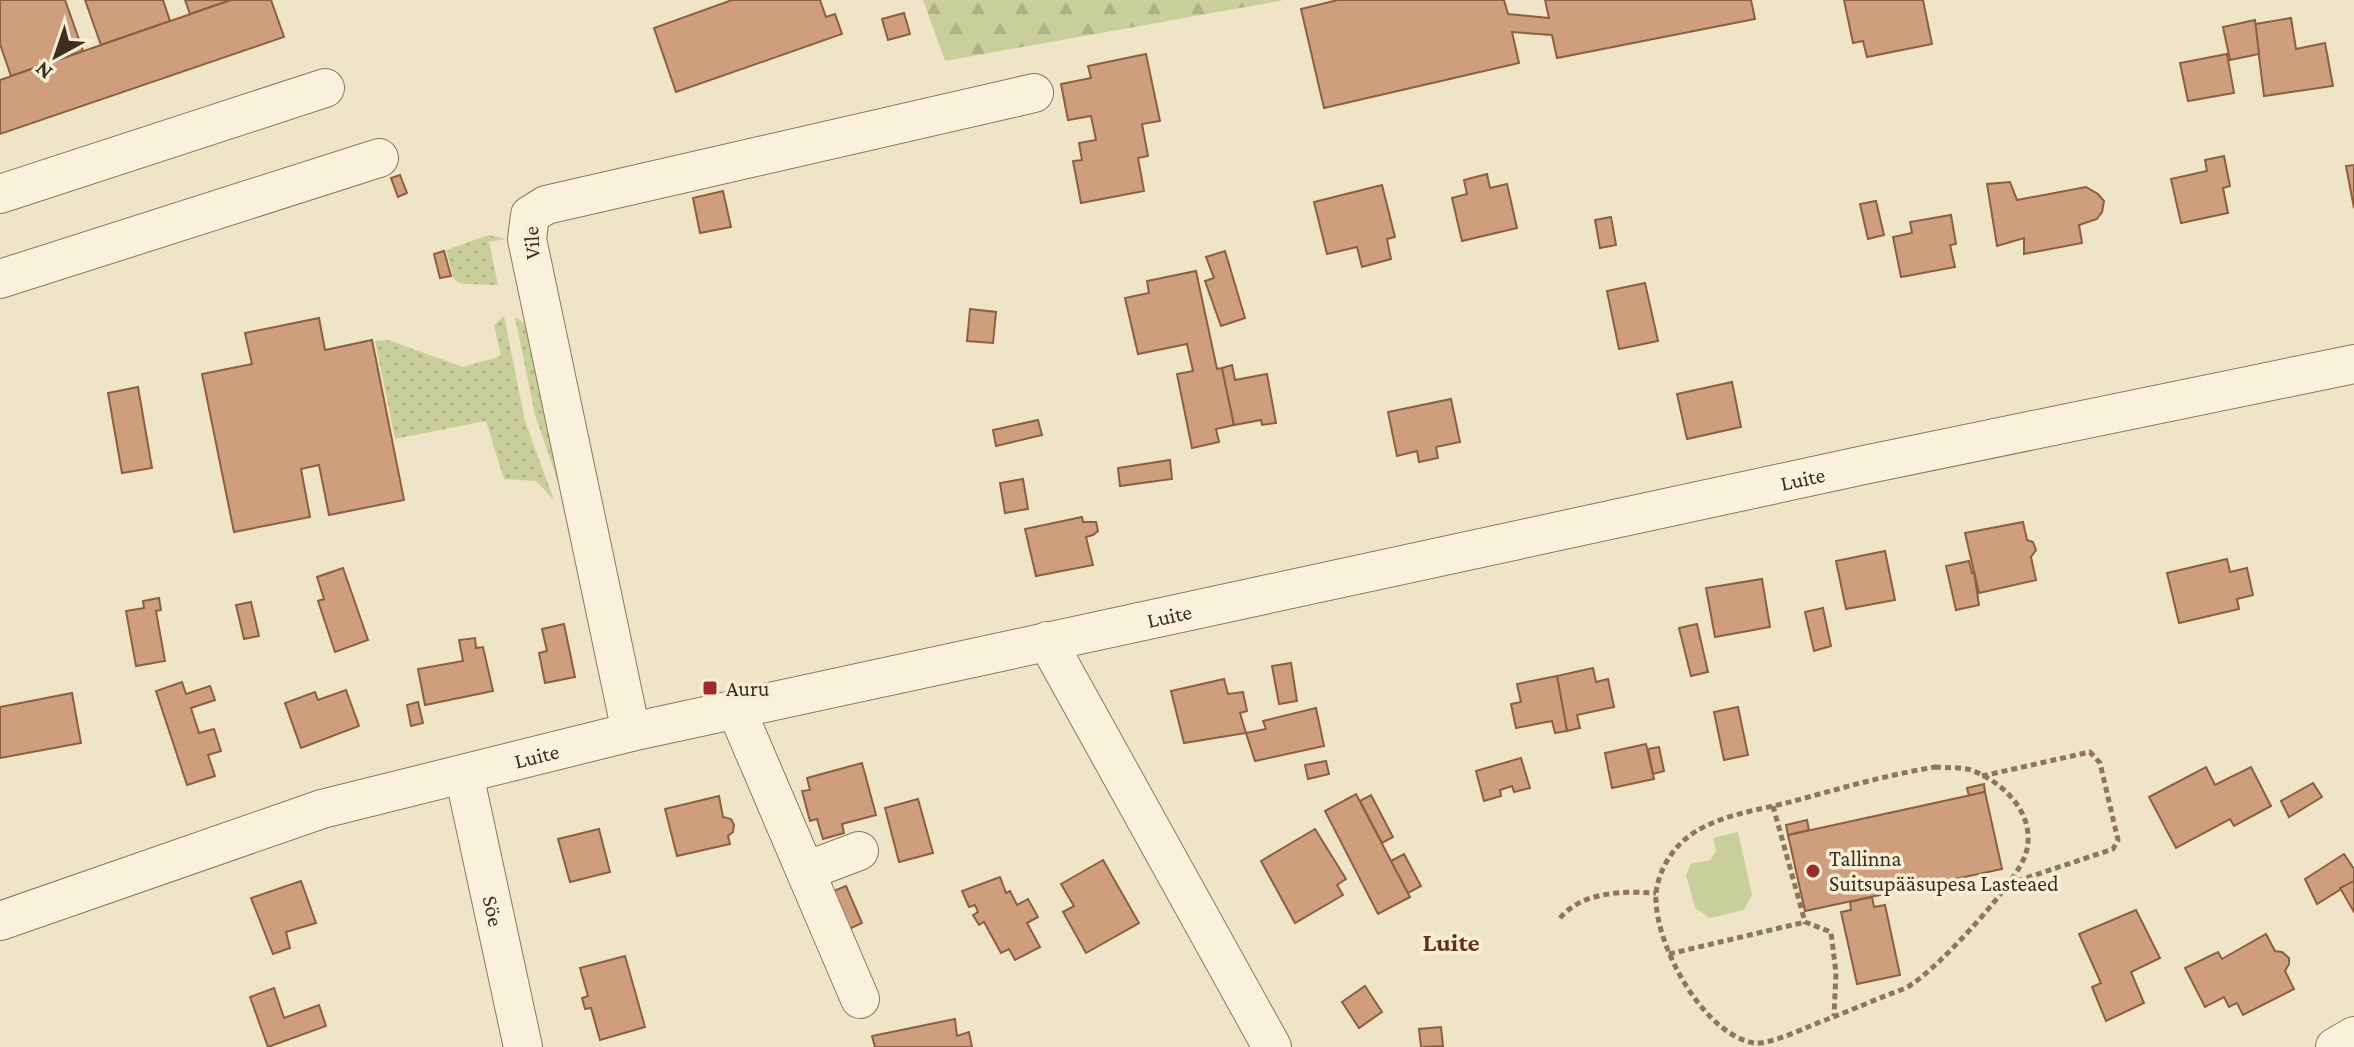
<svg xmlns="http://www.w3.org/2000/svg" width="2354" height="1047" viewBox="0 0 2354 1047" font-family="'Crimson Pro',serif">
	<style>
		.grass { fill: url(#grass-dots) }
		.forest { fill: url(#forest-firs) }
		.green { fill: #c9cf9b }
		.building { fill: #cf9f7d; stroke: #8d5f41; stroke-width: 2 }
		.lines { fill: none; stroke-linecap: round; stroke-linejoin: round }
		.minor-casing { stroke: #8d765c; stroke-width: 40 }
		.path { stroke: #8d765c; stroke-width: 5; stroke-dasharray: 6 4; stroke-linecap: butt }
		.minor { stroke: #faf1dc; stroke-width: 38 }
		.poi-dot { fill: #9e2a2b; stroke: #f7eed8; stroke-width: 3 }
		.labels { text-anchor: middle; stroke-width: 7; stroke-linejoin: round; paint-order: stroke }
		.street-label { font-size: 22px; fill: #3d2e20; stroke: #f7eed8 }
		.poi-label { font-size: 22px; fill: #3d2e20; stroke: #f7eed8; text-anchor: start }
		.quarter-label { font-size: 26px; font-weight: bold; fill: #6b2e1e; stroke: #f7eed8 }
	</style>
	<defs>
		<pattern id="grass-dots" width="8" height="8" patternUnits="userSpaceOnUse" patternTransform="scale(2)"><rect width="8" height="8" fill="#c9cf9b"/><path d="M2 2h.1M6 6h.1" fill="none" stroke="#aeb285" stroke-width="1.8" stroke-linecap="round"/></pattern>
		<pattern id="forest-firs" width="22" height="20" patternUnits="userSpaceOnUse" patternTransform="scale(2)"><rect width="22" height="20" fill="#c9cf9b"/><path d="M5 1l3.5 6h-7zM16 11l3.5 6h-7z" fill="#aeb285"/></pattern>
	</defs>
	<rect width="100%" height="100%" fill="#f0e4c8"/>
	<g class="grass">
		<polygon points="489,235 506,239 489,242 498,285 463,284 454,280 446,250"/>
		<polygon points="504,316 525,421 554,500 536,481 504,479 486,421 395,439 375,341 388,340 463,367 501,356 494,325"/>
		<polygon points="515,317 530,327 564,499 535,415"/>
	</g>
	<polygon class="forest" points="923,0 1284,0 945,61"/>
	<polygon class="green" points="1738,832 1752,895 1744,910 1710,918 1695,908 1686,875 1691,864 1710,860 1716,851 1713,838"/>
	<g class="building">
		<polygon points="0,0 65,0 83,51 11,76 0,44"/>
		<polygon points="85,0 163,0 170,21 101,45"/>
		<polygon points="185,0 231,0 190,14"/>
		<polygon points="231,0 271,0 284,37 0,134 0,80"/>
		<polygon points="732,0 820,0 826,17 835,14 842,34 676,92 654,28"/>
		<polygon points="1338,0 1504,0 1508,14 1549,18 1545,0 1751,0 1755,19 1557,58 1552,35 1512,32 1519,63 1324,108 1301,9"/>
		<polygon points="1844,0 1923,0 1932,44 1867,57 1863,41 1853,43"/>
		<polygon points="904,13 910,34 888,40 882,19"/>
		<polygon points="2291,18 2296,49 2325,43 2333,86 2264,96 2255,24"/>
		<polygon points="2255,20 2259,54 2230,60 2223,27"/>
		<polygon points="1146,54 1160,121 1142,124 1148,156 1138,158 1144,191 1081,203 1073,161 1082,160 1079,143 1096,140 1091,116 1068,120 1061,84 1091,78 1088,66"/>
		<polygon points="2227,54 2234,93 2188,101 2180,63"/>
		<polygon points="2224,156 2230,186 2223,188 2228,213 2181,223 2171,179 2207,171 2205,160"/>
		<polygon points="2354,165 2354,208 2346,166"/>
		<polygon points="1487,174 1490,188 1507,184 1517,228 1462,241 1452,198 1467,194 1464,180"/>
		<polygon points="400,175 407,193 398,197 391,178"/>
		<polygon points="2010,182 2017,200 2086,187 2098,194 2104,201 2102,212 2097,219 2079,225 2082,243 2024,254 2024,238 1997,246 1987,184"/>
		<polygon points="1382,185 1395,237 1387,239 1391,259 1362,267 1357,247 1327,254 1314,202"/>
		<polygon points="723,191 731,227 700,233 693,198"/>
		<polygon points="1876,201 1884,235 1868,239 1860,204"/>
		<polygon points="1951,215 1956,244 1950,245 1955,267 1901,277 1893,237 1912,233 1910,222"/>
		<polygon points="1611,217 1616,245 1600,248 1595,220"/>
		<polygon points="444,251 451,276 440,278 434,254"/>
		<polygon points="1225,251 1245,318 1221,326 1205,281 1214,278 1206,257"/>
		<polygon points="1196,271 1217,369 1222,368 1234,425 1216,429 1219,442 1192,448 1177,374 1193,371 1187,344 1138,354 1125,298 1149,293 1147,281"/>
		<polygon points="1645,283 1658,341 1619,349 1607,291"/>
		<polygon points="970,309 996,312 993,343 967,341"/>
		<polygon points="319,318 325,350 372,340 404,500 329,515 319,465 301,469 310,517 234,532 202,374 252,364 245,333"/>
		<polygon points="1232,365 1235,380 1267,374 1276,423 1262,425 1261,420 1234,425 1222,368"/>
		<polygon points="1732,382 1741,427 1687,439 1677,394"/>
		<polygon points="138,387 152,468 122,473 108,393"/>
		<polygon points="1451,399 1460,442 1436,447 1438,458 1419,462 1417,451 1397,456 1388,412"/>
		<polygon points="1038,420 1042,435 996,446 993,430"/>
		<polygon points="1170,460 1172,479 1120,486 1118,468"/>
		<polygon points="1023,479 1028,509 1005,513 1000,483"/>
		<polygon points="1082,517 1083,522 1096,522 1097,526 1098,531 1093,535 1086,537 1093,565 1036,576 1025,529"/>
		<polygon points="2023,522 2027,540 2033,542 2036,550 2031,557 2036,580 1979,593 1965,533"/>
		<polygon points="1885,551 1895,600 1846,609 1836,561"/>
		<polygon points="2227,559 2230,572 2247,568 2253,595 2237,599 2239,609 2179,623 2167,573"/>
		<polygon points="1969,561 1972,573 1974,572 1979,605 1956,610 1946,566"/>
		<polygon points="343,568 368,640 335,652 318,601 324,599 317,577"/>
		<polygon points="1762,579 1770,627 1715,637 1706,588"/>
		<polygon points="159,598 161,610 156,611 165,661 136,666 126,611 144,608 143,601"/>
		<polygon points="251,602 259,636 244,639 236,605"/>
		<polygon points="1823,608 1831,646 1814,651 1805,612"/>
		<polygon points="564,624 575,677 545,683 539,653 547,651 542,629"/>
		<polygon points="1697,624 1708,672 1691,676 1679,628"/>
		<polygon points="475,638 476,648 483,647 493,691 425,705 418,669 463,661 459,640"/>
		<polygon points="1291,663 1297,701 1279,704 1272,666"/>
		<polygon points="1593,668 1596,682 1608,679 1614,707 1577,715 1580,728 1567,731 1557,676"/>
		<polygon points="1557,676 1567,731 1555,733 1552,721 1516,728 1511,704 1521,702 1517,684"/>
		<polygon points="1224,679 1228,694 1243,692 1247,711 1240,713 1246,733 1184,743 1171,691"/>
		<polygon points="182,682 186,694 210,686 215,700 191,708 199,733 214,729 221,751 208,755 215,776 187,785 156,691"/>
		<polygon points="346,690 359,726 301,748 285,703 315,692 318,700"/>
		<polygon points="72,693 81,743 0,758 0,707"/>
		<polygon points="418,702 423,723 411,726 407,705"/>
		<polygon points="1738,707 1748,755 1724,760 1714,712"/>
		<polygon points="1316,708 1324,746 1255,761 1246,733 1266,729 1263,721"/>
		<polygon points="1646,744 1654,779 1612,788 1605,753"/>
		<polygon points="1659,747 1664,771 1653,774 1648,749"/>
		<polygon points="1521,758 1530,788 1514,792 1512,786 1500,790 1501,796 1484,801 1476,771"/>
		<polygon points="1326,761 1329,774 1308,779 1305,765"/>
		<polygon points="862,763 876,815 842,824 844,833 823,839 817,819 810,821 802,791 810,790 807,778"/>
		<polygon points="2206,767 2215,785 2251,767 2271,806 2234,826 2230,819 2176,848 2149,797"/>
		<polygon points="2313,783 2322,797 2289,817 2281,801"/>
		<polygon points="1984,784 1985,792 1969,796 1967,788"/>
		<polygon points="1985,792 2002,869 1805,911 1788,835"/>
		<polygon points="1356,794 1410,897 1378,914 1325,811"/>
		<polygon points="1371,795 1393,837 1382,843 1360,801"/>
		<polygon points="719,796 723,817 731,819 734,825 733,832 728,836 730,844 677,856 665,809"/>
		<polygon points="918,799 933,853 899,862 885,808"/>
		<polygon points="1807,820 1809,830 1788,835 1786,825"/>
		<polygon points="599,829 610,872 570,882 558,839"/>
		<polygon points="1315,829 1346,879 1337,885 1343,895 1295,923 1261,861"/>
		<polygon points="1404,854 1421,886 1408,893 1391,861"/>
		<polygon points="2344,854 2354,869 2354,881 2317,904 2305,879"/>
		<polygon points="1103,860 1139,923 1086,953 1063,912 1074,906 1061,884"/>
		<polygon points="1000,877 1006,893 1010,891 1017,905 1028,899 1038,917 1027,923 1040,947 1015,960 1009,949 1001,953 984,922 979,925 973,915 978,912 975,905 969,907 962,891"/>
		<polygon points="301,881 316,923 286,932 290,948 273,954 251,898"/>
		<polygon points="2354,881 2354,912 2340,888"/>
		<polygon points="846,886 862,923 847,930 831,892"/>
		<polygon points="1872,897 1874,907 1885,905 1900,975 1857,984 1841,912 1851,910 1850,902"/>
		<polygon points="2136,910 2160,958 2131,972 2144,1003 2106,1021 2092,987 2101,983 2079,934"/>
		<polygon points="2266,934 2275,951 2282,952 2289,958 2289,964 2285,971 2294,989 2243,1015 2237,1003 2229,1007 2224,997 2205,1007 2185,968 2218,952 2222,959"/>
		<polygon points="625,956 645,1027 600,1040 591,1008 585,1009 582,998 588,996 580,968"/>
		<polygon points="1365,986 1382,1012 1359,1028 1342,1002"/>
		<polygon points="274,988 284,1018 319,1005 326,1026 268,1047 250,997"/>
		<polygon points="955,1019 957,1036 969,1032 972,1047 875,1047 872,1036"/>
		<polygon points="1441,1027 1443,1046 1421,1047 1419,1029"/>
	</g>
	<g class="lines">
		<g class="minor-casing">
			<g id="minor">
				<polyline points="0,194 325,88"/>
				<polyline points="0,279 379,158"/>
				<polyline points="1047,641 1272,1047"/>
				<polyline points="736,709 860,999"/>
				<polyline points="631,732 527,239 530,215 546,205 1034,93"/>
				<path id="s1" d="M 464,774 L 523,1047"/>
				<polyline points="806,871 859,851"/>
				<path id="s2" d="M 0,921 L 322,809 L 631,732 L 1864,465 L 2354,364"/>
				<polyline points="2335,1047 2354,1036"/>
			</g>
		</g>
		<g class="path">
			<path d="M 1935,767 C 1946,768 1961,767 1971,770 C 2004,782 2037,815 2026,853 C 2018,882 1939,967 1912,984 C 1906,989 1897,991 1890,994 C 1870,1002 1849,1011 1828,1019 C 1810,1025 1772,1045 1754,1043 C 1703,1034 1654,944 1656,895 C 1657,876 1668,855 1682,842 C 1711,815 1757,811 1794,801 C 1841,788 1887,775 1935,767 Z"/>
			<polyline points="1982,776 2090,752 2100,763 2118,840 2113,849 2008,884"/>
			<polyline points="1773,806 1805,922 1831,932 1836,973 1834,1016"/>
			<path d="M 1560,918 C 1583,891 1624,891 1656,893"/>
			<polyline points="1669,954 1805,922"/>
		</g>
		<use href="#minor" class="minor"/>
	</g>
	<g class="poi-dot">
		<rect x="702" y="680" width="16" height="16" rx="4"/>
		<circle cx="1813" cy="871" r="8"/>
	</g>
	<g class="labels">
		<g class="street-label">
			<text transform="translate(531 243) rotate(-93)" y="8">Vile</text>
			<text dy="8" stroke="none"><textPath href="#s2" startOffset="1858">Luite</textPath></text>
			<text dy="8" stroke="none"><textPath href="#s2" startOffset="1210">Luite</textPath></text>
			<text dy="8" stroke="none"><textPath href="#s2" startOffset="562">Luite</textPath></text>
			<text dy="8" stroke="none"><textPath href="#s1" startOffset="140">Söe</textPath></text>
		</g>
		<g class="poi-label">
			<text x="726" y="696">Auru</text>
			<text x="1829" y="866">Tallinna<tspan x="1829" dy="25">Suitsupääsupesa Lasteaed</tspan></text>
		</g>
		<g class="quarter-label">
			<text x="1451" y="951">Luite</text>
		</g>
	</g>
	<g transform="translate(56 56) rotate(220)" stroke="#f7eed8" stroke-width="6" paint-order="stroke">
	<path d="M0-6L14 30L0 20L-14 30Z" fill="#3d2e20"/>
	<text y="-12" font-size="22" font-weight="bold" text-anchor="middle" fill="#3d2e20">N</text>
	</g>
</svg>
